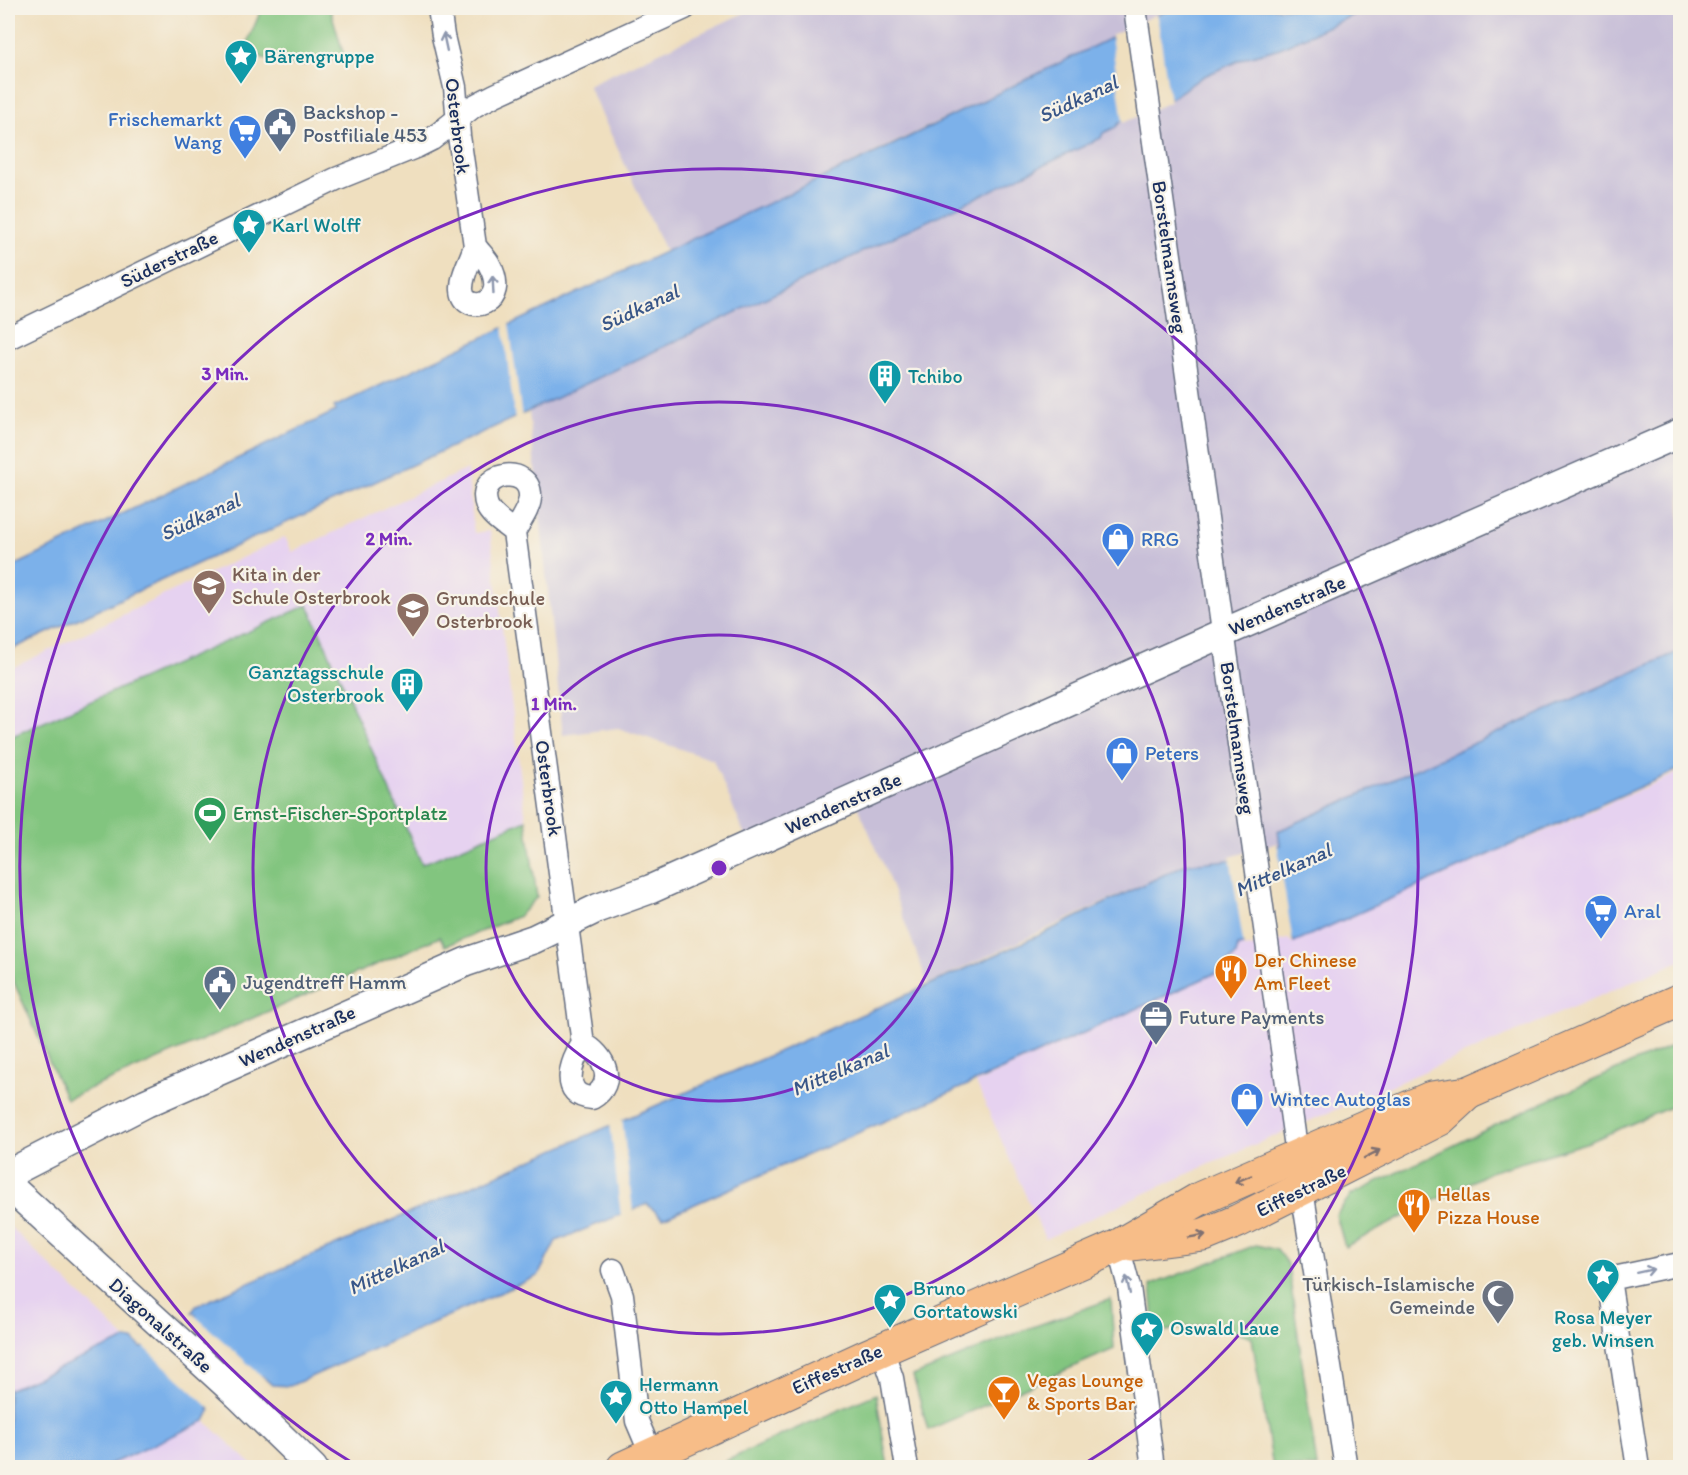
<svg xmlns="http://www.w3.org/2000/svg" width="1688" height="1475" viewBox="0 0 1688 1475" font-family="Itim,sans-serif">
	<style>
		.built { fill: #e6d2f0 }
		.industrial { fill: #c8bfd8 }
		.green { fill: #82c57f; stroke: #4e7a6e; stroke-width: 1.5 }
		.water { fill: #7cb1ea; stroke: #4c70a4; stroke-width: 1.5 }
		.pier { fill: #efdfbf }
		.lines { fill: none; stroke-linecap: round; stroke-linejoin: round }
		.minor-casing { stroke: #656d80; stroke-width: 25 }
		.tertiary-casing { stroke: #656d80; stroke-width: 31 }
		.primary-casing { stroke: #656d80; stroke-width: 35 }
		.minor { stroke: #fff; stroke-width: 22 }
		.tertiary { stroke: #fff; stroke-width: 28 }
		.primary { stroke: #f7bd88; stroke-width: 33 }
		.oneway { stroke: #8d97ae }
		.oneway2 { stroke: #7e6f71 }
		.ring { fill: none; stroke: #7b2cbf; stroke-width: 3 }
		.labels { text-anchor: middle; stroke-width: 4.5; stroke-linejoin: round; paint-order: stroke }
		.culture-label { font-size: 20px; fill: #0d838f; stroke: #f7f3e8; text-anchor: start }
		.service-label { font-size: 20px; fill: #4e5e75; stroke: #f7f3e8; text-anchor: start }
		.shop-label { font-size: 20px; fill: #366cbe; stroke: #f7f3e8; text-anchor: start }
		.street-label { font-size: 20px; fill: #1b2f5e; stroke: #f7f3e8 }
		.education-label { font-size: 20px; fill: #785e54; stroke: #f7f3e8; text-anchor: start }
		.leisure-label { font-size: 20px; fill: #27864d; stroke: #f7f3e8; text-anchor: start }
		.food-label { font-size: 20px; fill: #c56008; stroke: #f7f3e8; text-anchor: start }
		.worship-label { font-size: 20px; fill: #5b616d; stroke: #f7f3e8; text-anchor: end }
		.water-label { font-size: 21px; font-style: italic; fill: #385688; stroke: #f7f3e8 }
		.centre { fill: #7b2cbf; stroke: #f7f3e8; stroke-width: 3 }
		.ring-label { font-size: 18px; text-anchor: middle; font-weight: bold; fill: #7b2cbf; stroke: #f7f3e8; stroke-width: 4.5; stroke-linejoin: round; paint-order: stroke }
	</style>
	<rect width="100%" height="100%" fill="#f7f3e8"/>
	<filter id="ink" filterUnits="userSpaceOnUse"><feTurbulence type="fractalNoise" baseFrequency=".0167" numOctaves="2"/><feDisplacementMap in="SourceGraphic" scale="12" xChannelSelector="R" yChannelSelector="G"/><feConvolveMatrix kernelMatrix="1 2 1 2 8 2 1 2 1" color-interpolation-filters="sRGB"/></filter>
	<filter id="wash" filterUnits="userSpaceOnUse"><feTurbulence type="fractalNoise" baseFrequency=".008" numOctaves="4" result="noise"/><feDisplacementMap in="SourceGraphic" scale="24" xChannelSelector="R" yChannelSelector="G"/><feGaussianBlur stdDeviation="1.35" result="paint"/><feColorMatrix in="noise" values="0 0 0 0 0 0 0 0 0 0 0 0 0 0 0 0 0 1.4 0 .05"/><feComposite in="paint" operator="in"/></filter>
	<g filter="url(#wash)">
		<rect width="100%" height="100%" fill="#efdfbf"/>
		<g class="built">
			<polygon points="467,469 474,533 490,531 526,820 422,864 308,605 8,738 8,670 285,537 292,552"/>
			<polygon points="1680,772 1680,961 1212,1163 1045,1239 976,1083 1218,972 1236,956 1238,946 1290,936 1294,941"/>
			<polygon points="8,1225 126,1339 8,1390"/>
			<polygon points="205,1421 255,1467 106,1467"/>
		</g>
		<g class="industrial">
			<polygon points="755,8 1172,8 666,253 588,85"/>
			<polygon points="1369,8 1680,8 1680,651 1278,831 1280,845 1230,860 1186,864 928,984 884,866 855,800 750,847 713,760 618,728 563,735 529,411 1101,138 1103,133 1116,127 1119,122 1170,99 1202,77 1248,57 1280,48"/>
		</g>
		<g class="green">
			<path d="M 262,8 L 330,8 L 344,56 C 303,67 282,72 245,48 Z"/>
			<polygon points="308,605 422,864 526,820 537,897 519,916 445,946 440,937 66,1099 8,969 8,738"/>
			<polygon points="1680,1042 1680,1103 1589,1142 1490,1172 1345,1247 1336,1215 1351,1195 1531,1108"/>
			<polygon points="1256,1245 1277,1250 1288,1265 1317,1467 1273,1467 1252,1338 1211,1323 1155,1333 1151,1285"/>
			<polygon points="1111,1299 1114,1349 928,1430 913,1376 1027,1329"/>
			<polygon points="876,1394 888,1467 713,1467 786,1433"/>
		</g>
		<g class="water">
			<polygon points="1172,8 1369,8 1280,48 1247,57 1202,77 1170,99 1120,122 1116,127 1103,133 1101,138 529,411 8,651 8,569 336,411 334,407 884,149"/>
			<polygon points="1680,651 1680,769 1294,942 1290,936 1238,946 1236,955 1218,972 1004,1069 663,1218 647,1204 556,1241 538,1276 290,1386 272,1385 262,1376 208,1409 210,1411 205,1421 102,1468 8,1467 8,1390 126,1339 133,1340 142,1348 196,1315 192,1312 196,1306 669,1100 967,968 1044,933 1186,864 1230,860 1280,845 1278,831"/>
		</g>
		<g class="pier">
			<polygon points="1157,14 1170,102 1123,123 1111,35"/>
			<polygon points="509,323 522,418 515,421 503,326"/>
			<polygon points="1276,836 1293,943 1288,939 1244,948 1230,857 1277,843"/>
			<polygon points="622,1117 633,1212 621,1217 610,1123"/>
			<polygon points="193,1314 265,1379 212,1410 142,1345"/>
		</g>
	</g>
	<g filter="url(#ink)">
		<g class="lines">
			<g class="minor-casing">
				<g id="minor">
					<path d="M 439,8 L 443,36 L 455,87 L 459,136 L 475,246 C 471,260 461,275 462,290 C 464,316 512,306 489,264 C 486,258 479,252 475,246"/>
					<polyline points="1135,8 1302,1190 1346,1468"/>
					<polyline points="8,338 336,179 418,146 432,139 474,106 495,95 685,8"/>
					<path d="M 514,532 C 506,525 491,516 487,506 C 474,471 532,463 530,498 C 529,510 519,522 514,532 L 583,1044 C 570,1062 560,1096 592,1098 C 618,1083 604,1054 583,1044"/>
					<polyline points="1118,1246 1129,1287 1153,1468"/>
					<polyline points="613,1270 622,1295 637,1421 651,1454"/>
					<polyline points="882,1349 892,1378 907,1468"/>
					<polyline points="1638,1468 1609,1279 1680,1264"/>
				</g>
			</g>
			<g class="tertiary-casing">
				<g id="tertiary">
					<polyline points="8,1174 146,1103 466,962 534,939 598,908 651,889 1223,633 1680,433"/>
					<polyline points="8,1185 238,1395 313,1468"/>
				</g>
			</g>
			<g class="primary-casing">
				<g id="primary">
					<polyline points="1133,1244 1204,1235 1238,1221 1440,1119 1468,1093"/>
					<polyline points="623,1468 867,1356 1118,1246 1201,1198 1431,1098 1468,1093 1680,1000"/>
				</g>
			</g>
			<use href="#minor" class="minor"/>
			<use href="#tertiary" class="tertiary"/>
			<use href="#primary" class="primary"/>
		</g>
		<defs><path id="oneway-shaft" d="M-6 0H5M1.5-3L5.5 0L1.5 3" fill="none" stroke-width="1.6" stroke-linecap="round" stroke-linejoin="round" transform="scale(1.5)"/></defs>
		<g class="oneway">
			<use href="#oneway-shaft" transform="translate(445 42) rotate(-102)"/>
			<use href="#oneway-shaft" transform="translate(493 285) rotate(-93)"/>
			<use href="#oneway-shaft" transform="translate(1645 1271) rotate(-12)"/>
			<use href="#oneway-shaft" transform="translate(1128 1285) rotate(-102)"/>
		</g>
		<g class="oneway2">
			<use href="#oneway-shaft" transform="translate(1372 1154) rotate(-27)"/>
			<use href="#oneway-shaft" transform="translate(1243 1179) rotate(157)"/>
			<use href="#oneway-shaft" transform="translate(1197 1236) rotate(-10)"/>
		</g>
	</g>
	<g class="ring">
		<circle cx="719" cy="868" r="233"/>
		<circle cx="719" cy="868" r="466"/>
		<path d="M359 1467A699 699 0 1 1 1079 1467"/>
	</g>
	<defs>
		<g id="sight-pin" transform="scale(1.725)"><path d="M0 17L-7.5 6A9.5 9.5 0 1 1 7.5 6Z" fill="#0f9aa8" stroke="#f7f3e8"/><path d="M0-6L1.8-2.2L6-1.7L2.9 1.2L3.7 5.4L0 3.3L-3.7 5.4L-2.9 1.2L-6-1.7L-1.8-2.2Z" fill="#fff"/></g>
		<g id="civic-pin" transform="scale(1.725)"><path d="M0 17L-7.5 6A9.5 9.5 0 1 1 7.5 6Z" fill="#5c6f8a" stroke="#f7f3e8"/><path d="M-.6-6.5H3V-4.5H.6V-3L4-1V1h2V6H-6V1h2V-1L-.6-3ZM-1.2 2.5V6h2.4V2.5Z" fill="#fff"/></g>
		<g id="supermarket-pin" transform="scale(1.725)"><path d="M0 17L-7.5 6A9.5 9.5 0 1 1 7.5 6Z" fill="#3f7fe0" stroke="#f7f3e8"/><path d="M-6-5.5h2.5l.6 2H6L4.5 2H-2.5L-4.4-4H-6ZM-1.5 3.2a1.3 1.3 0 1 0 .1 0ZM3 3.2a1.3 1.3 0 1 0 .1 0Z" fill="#fff"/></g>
		<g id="building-pin" transform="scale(1.725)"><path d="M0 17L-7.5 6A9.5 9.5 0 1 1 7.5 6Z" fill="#0f9aa8" stroke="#f7f3e8"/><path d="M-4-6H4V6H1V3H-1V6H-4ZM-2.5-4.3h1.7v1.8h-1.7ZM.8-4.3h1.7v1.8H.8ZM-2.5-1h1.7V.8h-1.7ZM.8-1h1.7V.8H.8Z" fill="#fff"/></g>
		<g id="shop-pin" transform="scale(1.725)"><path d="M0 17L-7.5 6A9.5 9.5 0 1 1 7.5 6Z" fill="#3f7fe0" stroke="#f7f3e8"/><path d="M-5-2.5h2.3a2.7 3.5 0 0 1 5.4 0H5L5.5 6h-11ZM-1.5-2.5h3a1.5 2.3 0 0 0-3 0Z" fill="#fff"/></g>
		<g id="school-pin" transform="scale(1.725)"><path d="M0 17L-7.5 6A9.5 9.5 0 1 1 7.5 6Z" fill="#8d6e63" stroke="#f7f3e8"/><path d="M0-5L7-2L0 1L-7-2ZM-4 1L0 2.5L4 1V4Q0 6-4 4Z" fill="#fff"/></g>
		<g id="stadium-pin" transform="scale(1.725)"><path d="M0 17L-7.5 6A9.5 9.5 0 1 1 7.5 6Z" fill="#2e9e5b" stroke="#f7f3e8"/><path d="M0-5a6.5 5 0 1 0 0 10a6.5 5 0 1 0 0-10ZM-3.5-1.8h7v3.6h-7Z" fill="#fff"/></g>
		<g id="restaurant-pin" transform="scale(1.725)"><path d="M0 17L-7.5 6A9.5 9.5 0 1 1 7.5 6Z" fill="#e8710a" stroke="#f7f3e8"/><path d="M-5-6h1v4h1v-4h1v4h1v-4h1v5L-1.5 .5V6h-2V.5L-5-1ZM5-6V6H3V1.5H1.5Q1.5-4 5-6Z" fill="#fff"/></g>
		<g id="office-pin" transform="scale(1.725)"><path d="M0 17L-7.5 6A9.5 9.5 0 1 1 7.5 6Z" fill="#5c6f8a" stroke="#f7f3e8"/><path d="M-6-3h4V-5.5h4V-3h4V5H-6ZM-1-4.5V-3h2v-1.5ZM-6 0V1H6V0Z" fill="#fff"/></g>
		<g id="mosque-pin" transform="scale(1.725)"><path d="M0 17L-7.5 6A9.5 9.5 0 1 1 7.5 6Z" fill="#6b7280" stroke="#f7f3e8"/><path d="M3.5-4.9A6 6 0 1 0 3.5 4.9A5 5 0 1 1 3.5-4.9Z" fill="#fff"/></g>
		<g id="bar-pin" transform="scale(1.725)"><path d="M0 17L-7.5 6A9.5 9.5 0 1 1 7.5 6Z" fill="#e8710a" stroke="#f7f3e8"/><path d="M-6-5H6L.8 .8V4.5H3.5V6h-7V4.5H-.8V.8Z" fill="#fff"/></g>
	</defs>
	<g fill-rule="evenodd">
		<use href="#sight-pin" x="241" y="56"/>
		<use href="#civic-pin" x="280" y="124"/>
		<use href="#supermarket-pin" x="245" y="131"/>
		<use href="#sight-pin" x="249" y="225"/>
		<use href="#building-pin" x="885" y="376"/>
		<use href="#shop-pin" x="1118" y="539"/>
		<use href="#school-pin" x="209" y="586"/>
		<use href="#school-pin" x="413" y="609"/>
		<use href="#building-pin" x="407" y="684"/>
		<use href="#shop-pin" x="1122" y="753"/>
		<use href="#stadium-pin" x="210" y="813"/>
		<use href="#supermarket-pin" x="1601" y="911"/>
		<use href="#restaurant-pin" x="1231" y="971"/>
		<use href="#civic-pin" x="220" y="982"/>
		<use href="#office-pin" x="1156" y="1017"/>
		<use href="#shop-pin" x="1247" y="1099"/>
		<use href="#restaurant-pin" x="1414" y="1205"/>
		<use href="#sight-pin" x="1603" y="1275"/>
		<use href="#mosque-pin" x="1498" y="1296"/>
		<use href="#sight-pin" x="890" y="1300"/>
		<use href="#sight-pin" x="1147" y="1328"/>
		<use href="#bar-pin" x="1004" y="1392"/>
		<use href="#sight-pin" x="616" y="1396"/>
	</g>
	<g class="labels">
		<g class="culture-label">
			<text x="264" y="63">Bärengruppe</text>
			<text x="272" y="232">Karl Wolff</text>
			<text x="908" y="383">Tchibo</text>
			<text x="384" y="679" text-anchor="end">Ganztagsschule<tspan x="384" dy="23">Osterbrook</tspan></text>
			<text x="913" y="1295">Bruno<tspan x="913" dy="23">Gortatowski</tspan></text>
			<text x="1603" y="1324" text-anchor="middle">Rosa Meyer<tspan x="1603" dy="23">geb. Winsen</tspan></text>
			<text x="1170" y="1335">Oswald Laue</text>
			<text x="639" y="1391">Hermann<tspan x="639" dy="23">Otto Hampel</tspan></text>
		</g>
		<g class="service-label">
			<text x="303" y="119">Backshop -<tspan x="303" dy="23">Postfiliale 453</tspan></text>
			<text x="243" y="989">Jugendtreff Hamm</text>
			<text x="1179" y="1024">Future Payments</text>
		</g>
		<g class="shop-label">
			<text x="222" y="126" text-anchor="end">Frischemarkt<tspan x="222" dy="23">Wang</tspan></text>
			<text x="1141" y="546">RRG</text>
			<text x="1145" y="760">Peters</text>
			<text x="1624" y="918">Aral</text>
			<text x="1270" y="1106">Wintec Autoglas</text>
		</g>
		<g class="street-label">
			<text transform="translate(458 126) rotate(83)" y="7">Osterbrook</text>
			<text transform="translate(1170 257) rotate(82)" y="7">Borstelmannsweg</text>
			<text transform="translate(169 259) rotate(-26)" y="7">Süderstraße</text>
			<text transform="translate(1287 605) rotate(-23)" y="7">Wendenstraße</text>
			<text transform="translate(1238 738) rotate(82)" y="7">Borstelmannsweg</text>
			<text transform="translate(549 788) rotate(82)" y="7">Osterbrook</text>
			<text transform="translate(843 803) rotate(-24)" y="7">Wendenstraße</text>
			<text transform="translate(297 1036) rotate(-24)" y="7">Wendenstraße</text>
			<text transform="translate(1301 1190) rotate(-26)" y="7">Eiffestraße</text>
			<text transform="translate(161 1325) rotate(42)" y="7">Diagonalstraße</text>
			<text transform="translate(837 1369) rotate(-24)" y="7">Eiffestraße</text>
		</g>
		<g class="education-label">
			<text x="232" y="581">Kita in der<tspan x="232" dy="23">Schule Osterbrook</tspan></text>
			<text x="436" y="605">Grundschule<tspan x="436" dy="23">Osterbrook</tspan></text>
		</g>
		<g class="leisure-label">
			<text x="233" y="820">Ernst-Fischer-Sportplatz</text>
		</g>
		<g class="food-label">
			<text x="1254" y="967">Der Chinese<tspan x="1254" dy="23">Am Fleet</tspan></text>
			<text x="1437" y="1201">Hellas<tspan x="1437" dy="23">Pizza House</tspan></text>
			<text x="1027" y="1387">Vegas Lounge<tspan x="1027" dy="23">&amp; Sports Bar</tspan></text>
		</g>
		<g class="worship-label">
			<text x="1475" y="1291">Türkisch-Islamische<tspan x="1475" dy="23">Gemeinde</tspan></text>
		</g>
		<g class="water-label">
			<text transform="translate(1078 99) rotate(-25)" y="7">Südkanal</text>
			<text transform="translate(639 308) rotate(-25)" y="7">Südkanal</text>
			<text transform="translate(200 517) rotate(-25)" y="7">Südkanal</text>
			<text transform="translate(1283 870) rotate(-24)" y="7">Mittelkanal</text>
			<text transform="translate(840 1070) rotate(-23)" y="7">Mittelkanal</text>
			<text transform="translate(396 1267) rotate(-25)" y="7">Mittelkanal</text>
		</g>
	</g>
	<circle cx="719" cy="868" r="9" class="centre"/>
	<g class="ring-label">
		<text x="225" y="380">3 Min.</text>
		<text x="389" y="545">2 Min.</text>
		<text x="554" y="710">1 Min.</text>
	</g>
	<rect width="1688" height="1475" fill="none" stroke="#f7f3e8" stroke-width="30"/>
</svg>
